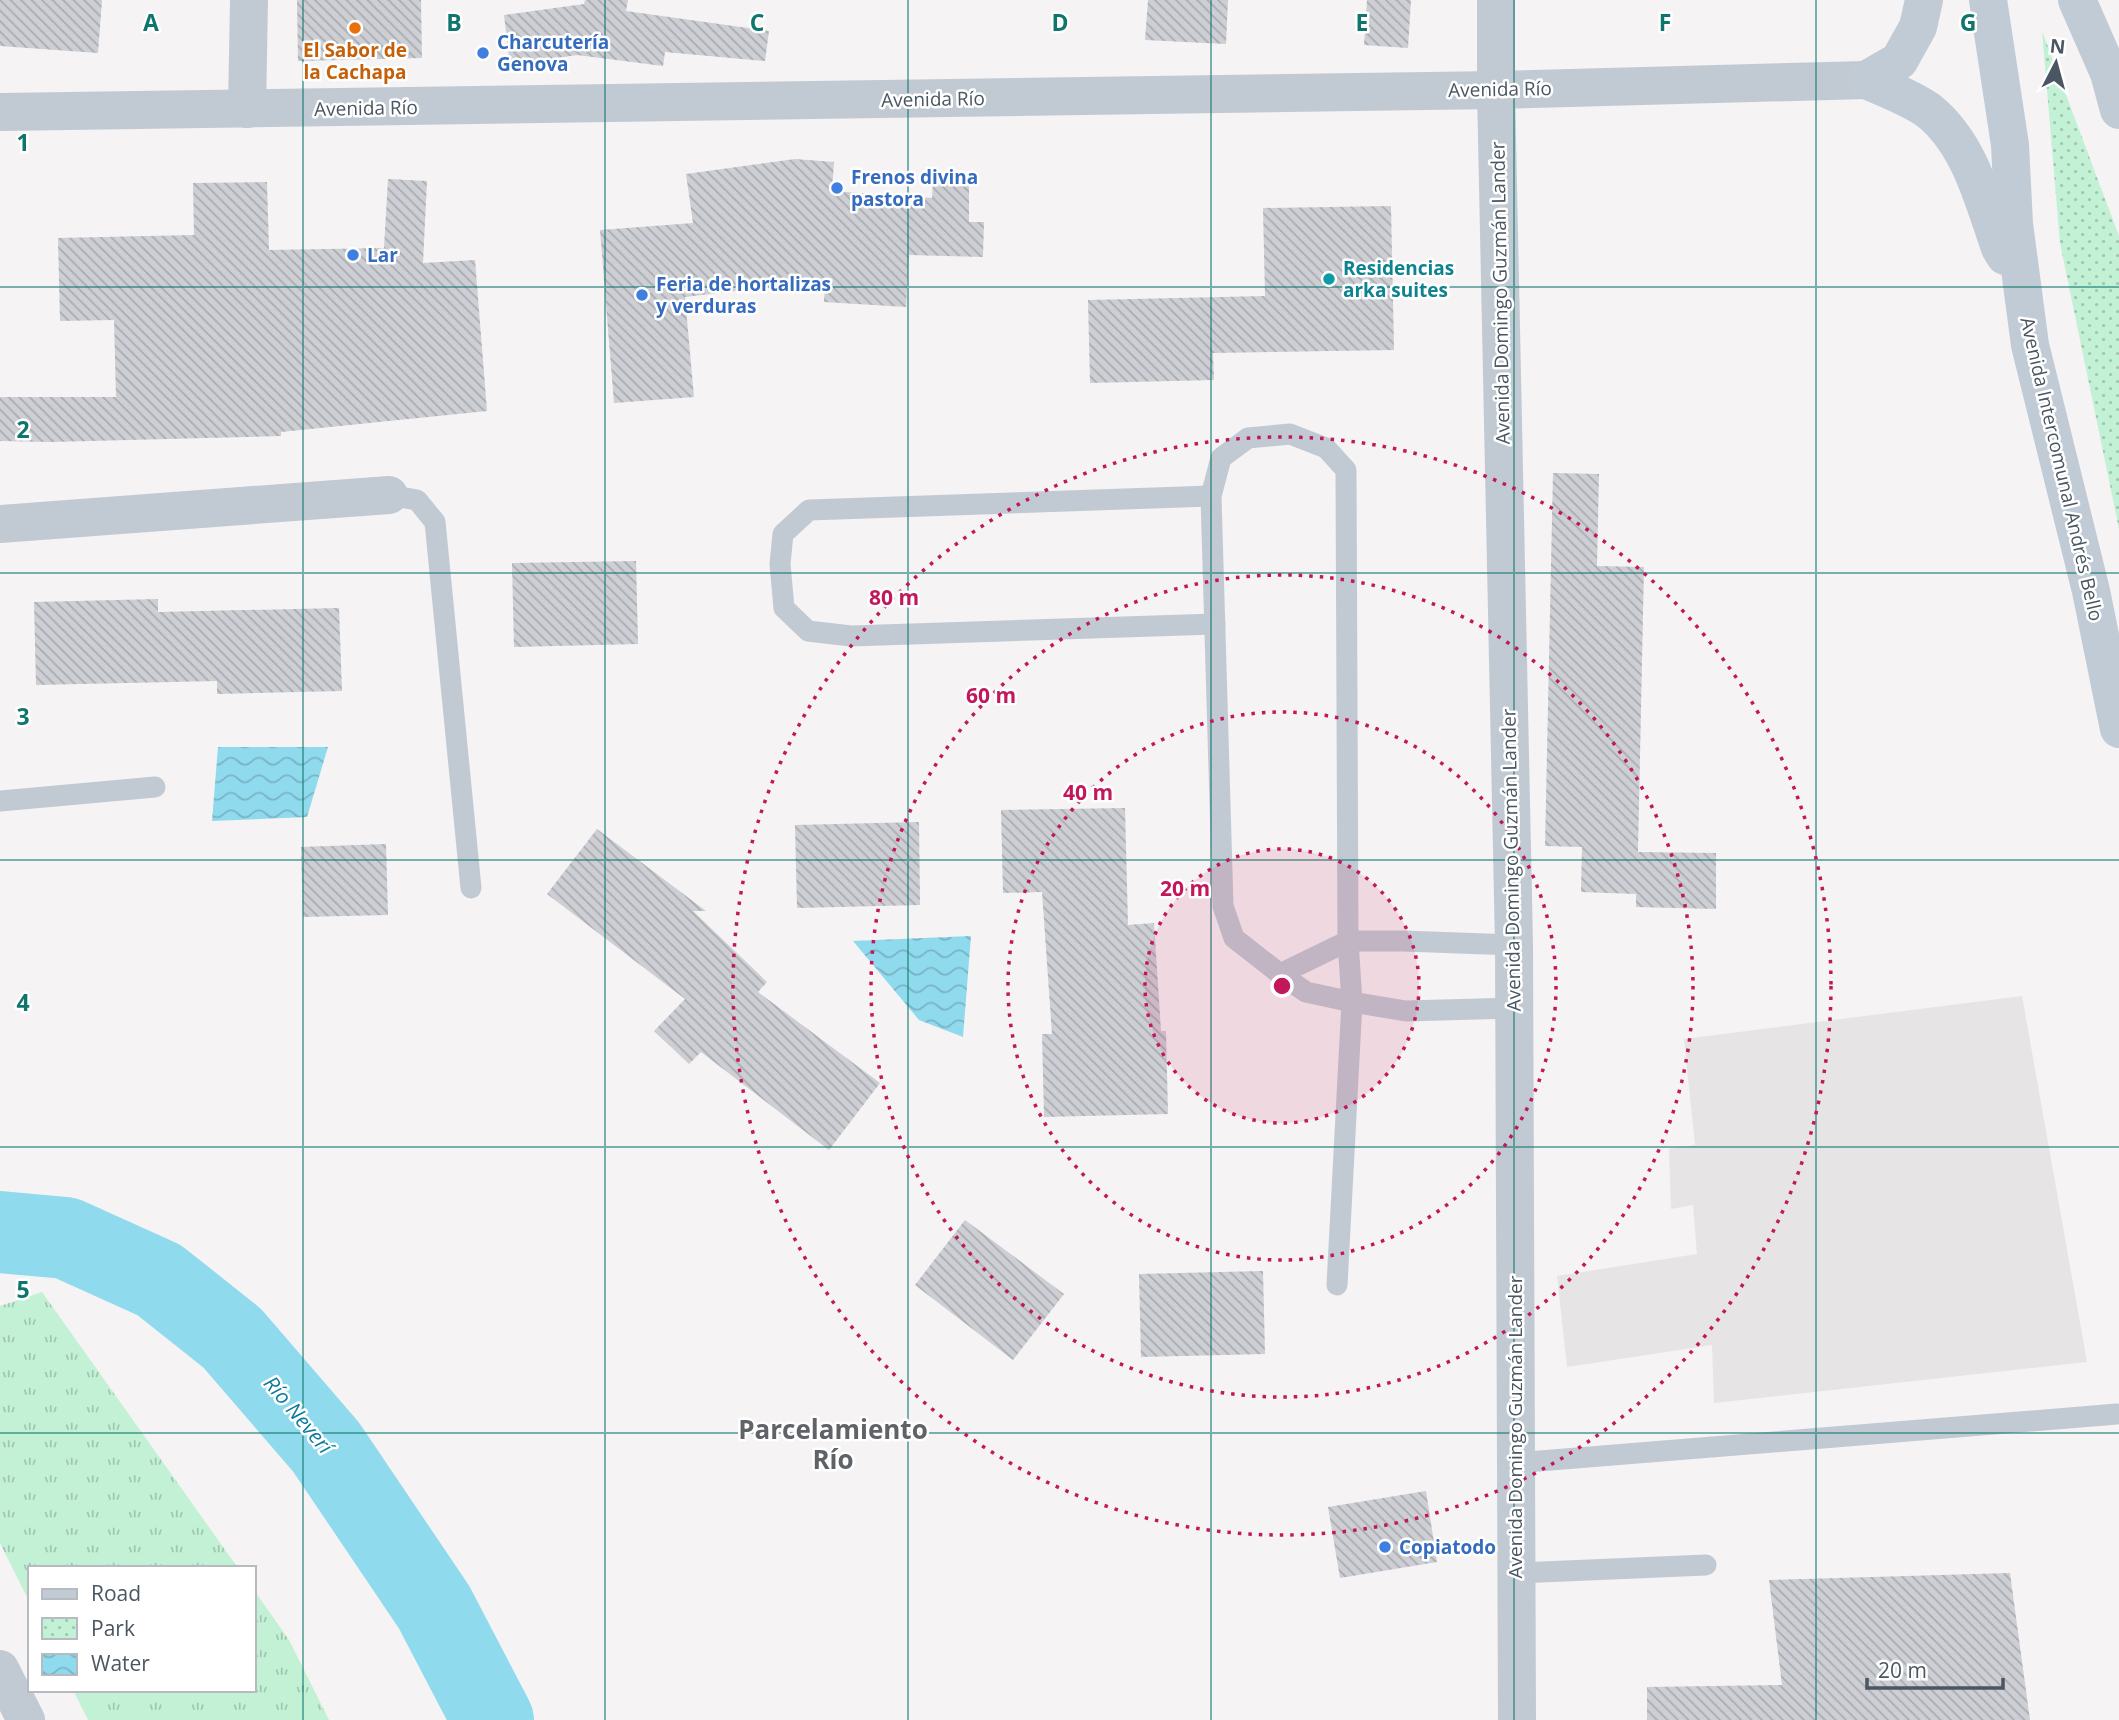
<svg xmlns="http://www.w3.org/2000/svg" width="2119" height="1720" viewBox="0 0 2119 1720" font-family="'Open Sans',sans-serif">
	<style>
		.education { fill: #e6e4e5 }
		.grass { fill: url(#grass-tufts) }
		.park { fill: url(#park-dots) }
		.water { fill: url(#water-waves) }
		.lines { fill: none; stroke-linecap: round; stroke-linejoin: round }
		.river { stroke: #90daee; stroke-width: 82 }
		.building { fill: url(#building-back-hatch) }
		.service { stroke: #c1cad2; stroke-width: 21 }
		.minor { stroke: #c1cad2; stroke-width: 38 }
		.tertiary { stroke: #c1cad2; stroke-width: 38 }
		.secondary { stroke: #c1cbd6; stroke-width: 38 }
		.grid { fill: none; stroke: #0f766e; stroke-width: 2; stroke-opacity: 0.55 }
		.ring { fill: none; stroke: #c2185b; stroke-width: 3.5; stroke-dasharray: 3.5 7 }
		.food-dot { fill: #e8710a; stroke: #fff; stroke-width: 2.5 }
		.shop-dot { fill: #3f7fe0; stroke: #fff; stroke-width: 2.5 }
		.culture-dot { fill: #0f9aa8; stroke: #fff; stroke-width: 2.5 }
		.labels { text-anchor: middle; stroke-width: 5; stroke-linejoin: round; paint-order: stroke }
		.shop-label { font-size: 19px; font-weight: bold; fill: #366cbe; stroke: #fff; text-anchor: start }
		.food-label { font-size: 19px; font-weight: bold; fill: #c56008; stroke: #fff }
		.street-label { font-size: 19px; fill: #4a5661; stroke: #fff }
		.culture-label { font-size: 19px; font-weight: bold; fill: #0d838f; stroke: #fff; text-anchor: start }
		.water-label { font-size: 21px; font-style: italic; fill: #0c7c9b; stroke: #fff }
		.district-label { font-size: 26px; font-weight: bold; fill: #5f6368; stroke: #fff }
		.grid-label { font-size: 23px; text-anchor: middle; font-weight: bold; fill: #0f766e; stroke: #fff; stroke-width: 5; stroke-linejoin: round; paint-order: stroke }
		.centre { fill: #c2185b; stroke: #fff; stroke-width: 3.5 }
		.ring-label { font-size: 21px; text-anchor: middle; font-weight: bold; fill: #c2185b; stroke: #fff; stroke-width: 5; stroke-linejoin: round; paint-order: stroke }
	</style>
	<defs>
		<pattern id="grass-tufts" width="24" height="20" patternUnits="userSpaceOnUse" patternTransform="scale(1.75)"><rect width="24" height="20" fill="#c3f1d5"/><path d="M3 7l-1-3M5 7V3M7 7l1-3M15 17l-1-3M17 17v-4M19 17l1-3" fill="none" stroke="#a0c6b0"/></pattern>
		<pattern id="park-dots" width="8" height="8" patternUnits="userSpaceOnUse" patternTransform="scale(1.75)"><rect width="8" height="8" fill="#c3f1d5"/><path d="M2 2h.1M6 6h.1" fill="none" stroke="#a0c6b0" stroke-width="1.8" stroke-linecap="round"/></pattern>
		<pattern id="water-waves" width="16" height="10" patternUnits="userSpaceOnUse" patternTransform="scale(1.75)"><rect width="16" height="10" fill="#90daee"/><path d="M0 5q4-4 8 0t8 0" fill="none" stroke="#78b4c4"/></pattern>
		<pattern id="building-back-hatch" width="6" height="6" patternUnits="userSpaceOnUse" patternTransform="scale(1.75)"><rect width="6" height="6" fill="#cdcfd5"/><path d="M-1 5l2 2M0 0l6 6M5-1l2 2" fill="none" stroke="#a8abb0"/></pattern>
	</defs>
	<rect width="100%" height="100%" fill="#f5f3f3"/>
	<polygon class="education" points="2022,996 2087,1362 1714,1403 1712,1345 1567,1367 1557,1276 1697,1254 1693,1205 1671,1209 1669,1149 1695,1145 1684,1039"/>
	<g class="grass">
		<polygon points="42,1292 238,1568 30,1568 30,1603 0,1543 0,1306"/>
		<polygon points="254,1590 289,1640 329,1720 88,1720 73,1690 254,1690"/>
	</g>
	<polygon class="park" points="2042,31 2119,236 2119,529 2060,243"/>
	<g class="water">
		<polygon points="218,747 328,747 307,817 212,821"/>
		<polygon points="971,936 963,1037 919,1020 853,941"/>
	</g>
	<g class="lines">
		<polyline class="river" points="0,1232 66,1238 159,1280 232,1338 326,1447 434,1607 493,1720"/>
	</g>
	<g class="building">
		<polygon points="0,0 102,0 98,53 0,46"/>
		<polygon points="297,0 421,0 422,58 298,61"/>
		<polygon points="585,0 628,0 626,11 769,31 765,61 665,52 663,66 577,55 510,65 504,15 584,4"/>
		<polygon points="1148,0 1228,0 1226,44 1145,40"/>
		<polygon points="1367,0 1411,0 1408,48 1364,45"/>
		<polygon points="795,159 834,162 832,191 932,198 933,180 969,181 969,222 984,222 983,257 909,255 906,307 824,302 825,280 685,297 694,397 614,403 600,230 693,223 686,174"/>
		<polygon points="388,179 427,181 423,263 475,260 487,411 281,432 281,436 51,442 0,441 0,397 116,397 114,320 60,321 58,238 194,235 193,183 267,182 269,250 384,248"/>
		<polygon points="1391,206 1394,350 1213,353 1214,380 1090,383 1088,300 1265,296 1263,208"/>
		<polygon points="1553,473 1599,474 1597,566 1644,567 1638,852 1716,853 1716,909 1636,907 1636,894 1581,892 1582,847 1545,846"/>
		<polygon points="636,561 638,644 514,647 512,563"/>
		<polygon points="158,599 158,612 339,608 342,691 217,694 217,681 36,685 34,602"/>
		<polygon points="1125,808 1128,925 1154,923 1161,1031 1166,1031 1168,1114 1044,1117 1042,1034 1052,1034 1042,892 1003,893 1001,810"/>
		<polygon points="919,822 920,905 797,908 795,825"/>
		<polygon points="597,829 706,911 693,911 767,982 758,992 880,1083 829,1150 701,1052 689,1064 654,1031 685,999 547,894"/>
		<polygon points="386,844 388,915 303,917 301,847"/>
		<polygon points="965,1220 1064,1294 1013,1360 915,1285"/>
		<polygon points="1263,1271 1265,1354 1141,1357 1139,1274"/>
		<polygon points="1426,1491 1437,1562 1340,1578 1328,1507"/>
		<polygon points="2010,1573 2030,1720 1647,1720 1647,1687 1782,1685 1769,1580"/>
	</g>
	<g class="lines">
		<g class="service">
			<polygon points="1290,434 1326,448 1346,470 1348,941 1280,974 1234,938 1223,906 1211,496 1221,458 1248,438"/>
			<polyline points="389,495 417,500 435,522 471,888"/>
			<polyline points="1211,496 809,510 783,534 780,564 784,608 808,631 851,636 1215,624"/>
			<polyline points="0,801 155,787"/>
			<polyline points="1280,974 1306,992 1352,1002 1406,1011 1514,1008"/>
			<polyline points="1337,1285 1352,1002 1348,941 1403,941 1514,945"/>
			<polyline points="1515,1463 2117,1414"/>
			<polyline points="1516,1573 1706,1565"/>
		</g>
		<g class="minor">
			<polyline points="1496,0 1496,90 1514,945 1517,1720"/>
			<polyline points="247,109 249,0"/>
			<polyline points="0,112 1496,90 1866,80"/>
			<polyline points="0,524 389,495"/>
		</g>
		<polyline class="tertiary" points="0,1669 26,1720"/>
		<g class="secondary">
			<polyline points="1988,0 2010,145 2014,224 2030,345 2091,591 2119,729"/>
			<polyline points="2077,0 2109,73 2119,110"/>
			<path d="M 1866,80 C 1886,89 1911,98 1929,111 C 1970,144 1983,200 2000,248 L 2005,256"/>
			<polyline points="1866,80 1899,61 1918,27 1924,0"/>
		</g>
	</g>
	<path class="grid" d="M 303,0 L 303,1720M 605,0 L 605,1720M 908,0 L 908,1720M 1211,0 L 1211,1720M 1514,0 L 1514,1720M 1816,0 L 1816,1720M 0,287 L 2119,287M 0,573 L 2119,573M 0,860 L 2119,860M 0,1147 L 2119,1147M 0,1433 L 2119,1433"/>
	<circle cx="1282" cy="986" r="137" fill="#c2185b" fill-opacity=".12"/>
	<g class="ring">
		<circle cx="1282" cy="986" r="137"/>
		<circle cx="1282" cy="986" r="274"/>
		<circle cx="1282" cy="986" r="411"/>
		<circle cx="1282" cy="986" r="549"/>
	</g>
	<circle class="food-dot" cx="355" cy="28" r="7"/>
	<g class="shop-dot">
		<circle cx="483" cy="53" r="7"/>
		<circle cx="837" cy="188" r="7"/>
		<circle cx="353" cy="255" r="7"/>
		<circle cx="642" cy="295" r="7"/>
		<circle cx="1385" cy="1547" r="7"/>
	</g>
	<circle class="culture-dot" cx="1329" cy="279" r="7"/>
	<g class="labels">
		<g class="shop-label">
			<text x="497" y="49">Charcutería<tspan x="497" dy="22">Genova</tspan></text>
			<text x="851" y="184">Frenos divina<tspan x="851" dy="22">pastora</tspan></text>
			<text x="367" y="262">Lar</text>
			<text x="656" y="291">Feria de hortalizas<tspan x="656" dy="22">y verduras</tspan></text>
			<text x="1399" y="1554">Copiatodo</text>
		</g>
		<g class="food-label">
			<text x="355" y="57">El Sabor de<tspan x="355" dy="22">la Cachapa</tspan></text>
		</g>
		<g class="street-label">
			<text transform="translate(1500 89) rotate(-1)" y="7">Avenida Río</text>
			<text transform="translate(933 99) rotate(-1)" y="7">Avenida Río</text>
			<text transform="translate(366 108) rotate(-1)" y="7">Avenida Río</text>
			<text transform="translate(1500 293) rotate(-91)" y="7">Avenida Domingo Guzmán Lander</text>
			<text transform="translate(2062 469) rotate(77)" y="7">Avenida Intercomunal Andrés Bello</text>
			<text transform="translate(1511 860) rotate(-91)" y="7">Avenida Domingo Guzmán Lander</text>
			<text transform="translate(1515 1427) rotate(-90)" y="7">Avenida Domingo Guzmán Lander</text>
		</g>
		<g class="culture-label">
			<text x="1343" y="275">Residencias<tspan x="1343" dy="22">arka suites</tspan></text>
		</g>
		<g class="water-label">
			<text transform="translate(298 1415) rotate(50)" y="7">Río Neverí</text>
		</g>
		<g class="district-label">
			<text x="833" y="1439">Parcelamiento<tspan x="833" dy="30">Río</tspan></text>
		</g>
	</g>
	<g class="grid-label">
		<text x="151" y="31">A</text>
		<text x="454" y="31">B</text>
		<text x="757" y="31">C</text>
		<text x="1060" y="31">D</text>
		<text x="1362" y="31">E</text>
		<text x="1665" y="31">F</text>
		<text x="1968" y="31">G</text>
		<text x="23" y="151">1</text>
		<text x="23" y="438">2</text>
		<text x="23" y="725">3</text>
		<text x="23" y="1011">4</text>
		<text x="23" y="1298">5</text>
	</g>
	<circle cx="1282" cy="986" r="10" class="centre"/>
	<g class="ring-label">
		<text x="894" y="605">80 m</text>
		<text x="991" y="703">60 m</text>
		<text x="1088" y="800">40 m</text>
		<text x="1185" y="896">20 m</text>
	</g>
	<rect x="28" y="1566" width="228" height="126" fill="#ffffff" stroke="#b7bbc0" stroke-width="2"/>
	<rect x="42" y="1589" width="35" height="10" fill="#c1cbd6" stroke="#b7bbc0" stroke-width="2"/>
	<text x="91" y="1601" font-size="21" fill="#4a5661">Road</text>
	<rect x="42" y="1618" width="35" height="21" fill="url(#park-dots)" stroke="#b7bbc0" stroke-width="2"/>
	<text x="91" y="1636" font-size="21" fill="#4a5661">Park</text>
	<rect x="42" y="1654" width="35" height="21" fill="url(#water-waves)" stroke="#b7bbc0" stroke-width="2"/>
	<text x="91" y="1671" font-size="21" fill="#4a5661">Water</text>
	<g transform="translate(2056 63) rotate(6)" stroke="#ffffff" stroke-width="5" paint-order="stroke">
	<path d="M0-5L12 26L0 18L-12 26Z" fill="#4a5661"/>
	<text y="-10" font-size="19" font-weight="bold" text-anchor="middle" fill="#4a5661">N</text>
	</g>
	<path d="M1867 1678v10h136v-10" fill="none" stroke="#4a5661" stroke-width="3.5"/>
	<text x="1878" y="1678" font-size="21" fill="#4a5661" stroke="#ffffff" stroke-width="5" paint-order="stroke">20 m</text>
</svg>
